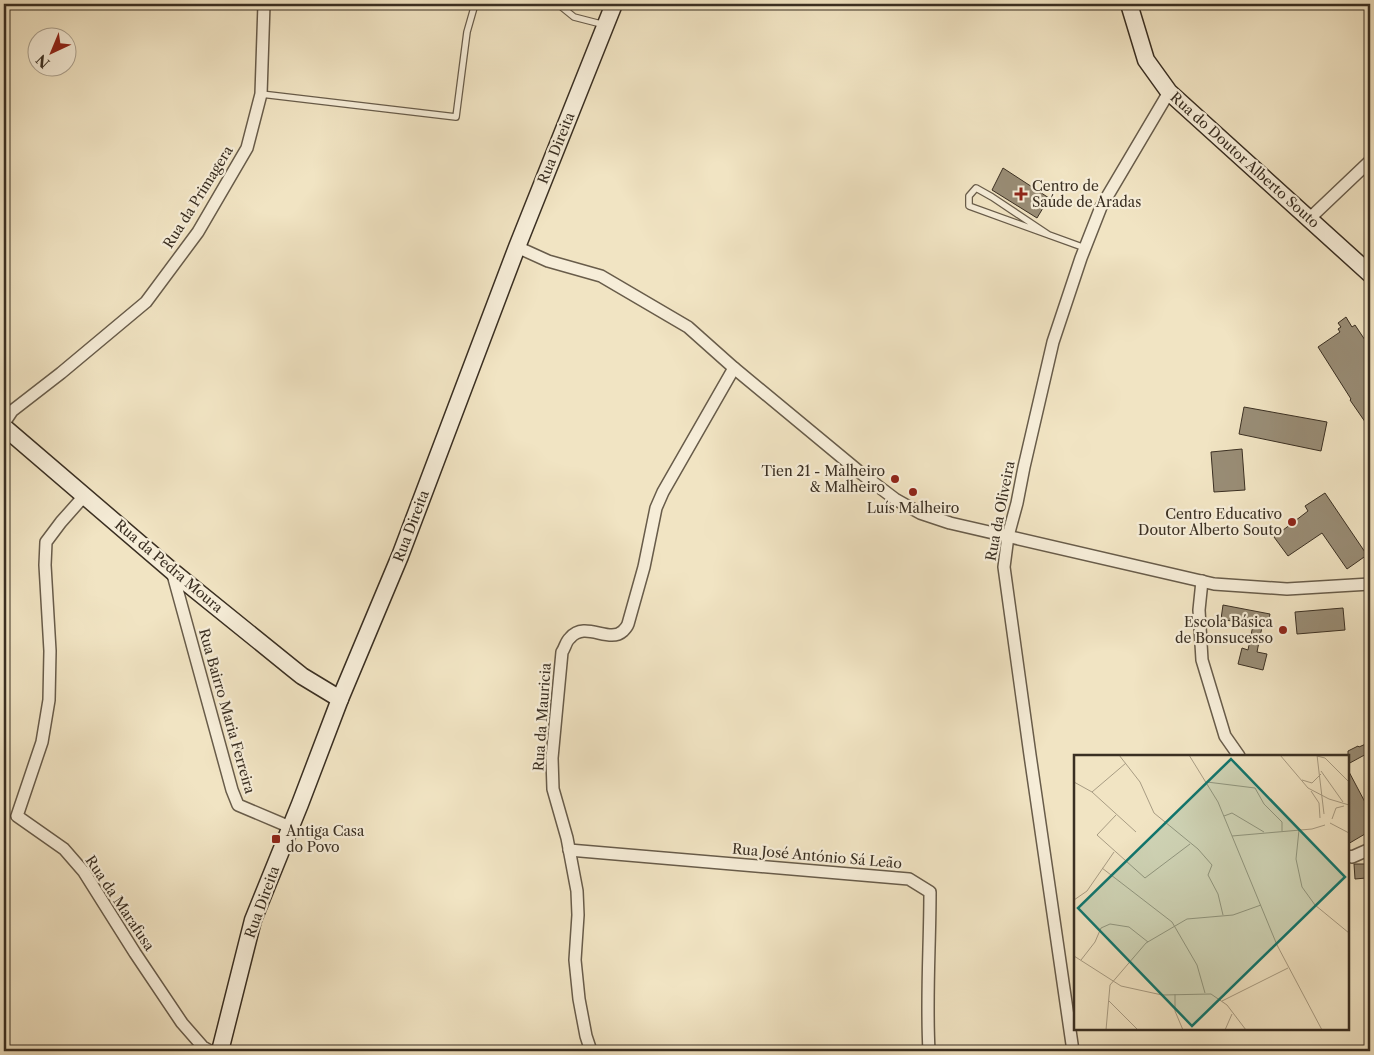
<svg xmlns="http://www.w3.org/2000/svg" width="1374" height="1055" viewBox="0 0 1374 1055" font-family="'Libre Caslon Text',serif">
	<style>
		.building { fill: #998d76; stroke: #3a2f22 }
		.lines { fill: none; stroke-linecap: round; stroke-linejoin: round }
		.lane-casing { stroke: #685c4a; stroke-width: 8 }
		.street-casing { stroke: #685c4a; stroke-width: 14 }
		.secondary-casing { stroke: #3a2f22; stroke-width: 19 }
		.lane { stroke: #f6edd8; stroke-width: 5.5 }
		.street { stroke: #f6edd8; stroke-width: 11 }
		.secondary { stroke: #f6edd8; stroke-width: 16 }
		.poi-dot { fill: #8f2418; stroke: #f6edd8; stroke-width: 2 }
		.labels { text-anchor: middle; stroke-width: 4.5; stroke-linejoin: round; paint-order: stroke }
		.street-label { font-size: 14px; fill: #3a2f22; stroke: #f6edd8 }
		.poi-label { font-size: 14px; fill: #3a2f22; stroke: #f6edd8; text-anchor: end }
		.inset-road { fill: none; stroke: #a89c83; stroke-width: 1 }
		.view { fill: #0f766e; fill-opacity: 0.15; stroke: #0f766e; stroke-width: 2.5 }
		.inset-edge { fill: none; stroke: #3a2f22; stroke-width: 2.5 }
	</style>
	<rect width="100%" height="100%" fill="#f1e4c3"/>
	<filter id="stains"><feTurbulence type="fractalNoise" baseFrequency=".004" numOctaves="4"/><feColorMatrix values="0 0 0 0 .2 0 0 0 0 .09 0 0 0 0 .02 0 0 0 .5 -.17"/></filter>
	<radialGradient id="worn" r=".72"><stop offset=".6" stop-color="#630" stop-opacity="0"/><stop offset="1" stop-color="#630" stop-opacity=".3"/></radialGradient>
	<g class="building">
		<polygon points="1003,168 1049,198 1037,218 992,190"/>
		<polygon points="1346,317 1352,327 1355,325 1365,340 1367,339 1370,344 1370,429 1350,400 1351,399 1318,347 1340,332 1338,329 1341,327 1338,323"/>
		<polygon points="1244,407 1327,422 1321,451 1239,434"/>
		<polygon points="1242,449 1245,490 1214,492 1211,452"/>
		<polygon points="1325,493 1367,555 1347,569 1322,533 1288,556 1274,537 1308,511 1305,506"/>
		<polygon points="1223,605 1270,614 1267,628 1262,627 1257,652 1267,654 1263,670 1238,664 1242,648 1248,650 1253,625 1221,619"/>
		<polygon points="1343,608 1345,630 1297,634 1295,612"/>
		<polygon points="1370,742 1370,752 1348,764 1348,751 1358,746 1359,747"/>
		<polygon points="1348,770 1366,804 1370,802 1370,831 1348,844"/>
		<polygon points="1354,864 1365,864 1366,878 1355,879"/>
	</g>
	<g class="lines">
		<g class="lane-casing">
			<g id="lane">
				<polyline points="558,4 574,17 605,25"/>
				<polyline points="261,94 456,117 467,32 475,4"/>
				<polyline points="1049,235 992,197 976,188 969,196 969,206 1085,248"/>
			</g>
		</g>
		<g class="street-casing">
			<g id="street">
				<polyline points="1309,219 1370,161"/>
				<polyline points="517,247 548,261 601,276 688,327 734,368 862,474 895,499 920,513 950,523 1214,584 1287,589 1370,584"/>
				<polyline points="4,423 12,411 61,373 146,302 198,232 247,148 261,94 264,4"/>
				<polyline points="85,495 61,522 46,542 45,565 50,651 49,700 42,742 17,816 64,849 84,872 135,953 182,1023 203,1047 210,1051"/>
				<polyline points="172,571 232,790 238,805 290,827"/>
				<polyline points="1202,581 1199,610 1202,660 1225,736 1239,756"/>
				<path d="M 569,850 L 909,879 L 930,892 C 930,945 926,998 929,1051"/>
				<polyline points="1348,856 1352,857 1370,849"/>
				<path d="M 591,1051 L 586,1036 L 579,999 L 575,960 L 578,915 L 577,891 L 567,838 L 553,789 L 552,758 L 562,652 C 565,648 566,641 570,638 C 585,620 609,644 623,631 C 625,629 627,627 628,624 L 644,567 L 656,508 L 663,492 L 734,368"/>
				<polyline points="1073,1051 1030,755 1004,567 1008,536 1017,503 1024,467 1053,342 1081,258 1101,207 1169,92"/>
			</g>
		</g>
		<g class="secondary-casing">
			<g id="secondary">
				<polyline points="1129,4 1146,60 1169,92 1370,274"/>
				<polyline points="4,427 172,571 292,668 302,676 340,699"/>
				<polyline points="220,1051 253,920 300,804 340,699 400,556 517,247 614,4"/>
			</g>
		</g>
		<use href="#lane" class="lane"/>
		<use href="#street" class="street"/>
		<use href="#secondary" class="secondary"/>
	</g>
	<g class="poi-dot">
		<path d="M1018.5 186.5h5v5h5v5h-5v5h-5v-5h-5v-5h5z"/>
		<circle cx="895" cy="479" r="5"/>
		<circle cx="913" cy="492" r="5"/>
		<circle cx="1292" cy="522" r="5"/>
		<circle cx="1283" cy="630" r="5"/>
		<rect x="271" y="834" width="10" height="10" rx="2.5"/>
	</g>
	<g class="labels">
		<g class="street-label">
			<text transform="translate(556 148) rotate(-68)" y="5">Rua Direita</text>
			<text transform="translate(1245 160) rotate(42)" y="5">Rua do Doutor Alberto Souto</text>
			<text transform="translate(198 197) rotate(-58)" y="5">Rua da Primagera</text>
			<text transform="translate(1000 511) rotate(-79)" y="5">Rua da Oliveira</text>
			<text transform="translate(411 526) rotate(-69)" y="5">Rua Direita</text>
			<text transform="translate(169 566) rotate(40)" y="5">Rua da Pedra Moura</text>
			<text transform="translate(227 711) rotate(74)" y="5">Rua Bairro Maria Ferreira</text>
			<text transform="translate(542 717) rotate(-86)" y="5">Rua da Mauricia</text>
			<text transform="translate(817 856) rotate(5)" y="5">Rua José António Sá Leão</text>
			<text transform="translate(262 902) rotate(-70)" y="5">Rua Direita</text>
			<text transform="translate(120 903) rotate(56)" y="5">Rua da Marafusa</text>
		</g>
		<g class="poi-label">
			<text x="1032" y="191" text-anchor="start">Centro de<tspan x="1032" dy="16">Saúde de Aradas</tspan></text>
			<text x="885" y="476">Tien 21 - Malheiro<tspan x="885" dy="16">&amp; Malheiro</tspan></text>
			<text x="913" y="513" text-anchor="middle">Luís Malheiro</text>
			<text x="1282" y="519">Centro Educativo<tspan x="1282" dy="16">Doutor Alberto Souto</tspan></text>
			<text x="1273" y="627">Escola Básica<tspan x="1273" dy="16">de Bonsucesso</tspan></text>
			<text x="286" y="836" text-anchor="start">Antiga Casa<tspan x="286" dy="16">do Povo</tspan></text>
		</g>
	</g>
	<g transform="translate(1074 755)">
		<rect width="275" height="275" fill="#f1e4c3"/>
		<path class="inset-road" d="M 45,0 L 66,27 L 80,58 L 124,94 L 138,110 L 134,120 L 144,139 L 149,160M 115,0 L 144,47 L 203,190 L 248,275M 206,0 L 234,33 L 255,44 L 275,50M 243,0 L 250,59M 243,1 L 251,3 L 275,27M 247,16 L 269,47M 228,25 L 238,28 L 247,19M 0,27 L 18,37 L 62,77M 133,27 L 181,33 L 190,49 L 208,67 L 208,76M 237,36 L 245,48 L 246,63M 18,37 L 52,8M 42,60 L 23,80 L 71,123 L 116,89M 150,61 L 158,58 L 190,77M 258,64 L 262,53 L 270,51M 256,68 L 275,78M 225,75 L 222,104 L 228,132 L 241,150 L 275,178M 158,81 L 238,74 L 251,70M 28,113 L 98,167 L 123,210 L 131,238M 0,145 L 13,136 L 40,97M 0,201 L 47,231 L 88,240 L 137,239 L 153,250 L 172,275M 7,205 L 21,187 L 27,173 L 36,169 L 55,172 L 74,187M 101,239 L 101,256 L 109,275M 35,246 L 64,275M 148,246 L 214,213M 32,275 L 36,230 L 72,188 L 113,164 L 159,160 L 187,150M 151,275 L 158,259"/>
		<path class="view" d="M 157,4 L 271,122 L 118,271 L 4,153 Z"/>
		<rect width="275" height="275" class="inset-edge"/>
	</g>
	<rect width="1374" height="1055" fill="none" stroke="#f1e4c3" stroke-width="20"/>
	<rect x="5" y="5" width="1364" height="1045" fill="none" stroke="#3a2f22" stroke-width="2.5"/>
	<rect x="10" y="10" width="1354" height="1035" fill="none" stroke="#3a2f22"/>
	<g transform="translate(52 52) rotate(224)"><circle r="24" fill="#f6edd8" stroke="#aba18f"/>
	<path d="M0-4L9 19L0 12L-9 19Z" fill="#8f2418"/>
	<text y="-8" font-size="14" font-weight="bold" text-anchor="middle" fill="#3a2f22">N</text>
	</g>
	<rect width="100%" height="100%" filter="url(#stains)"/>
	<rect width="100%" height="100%" fill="url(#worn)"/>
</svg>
